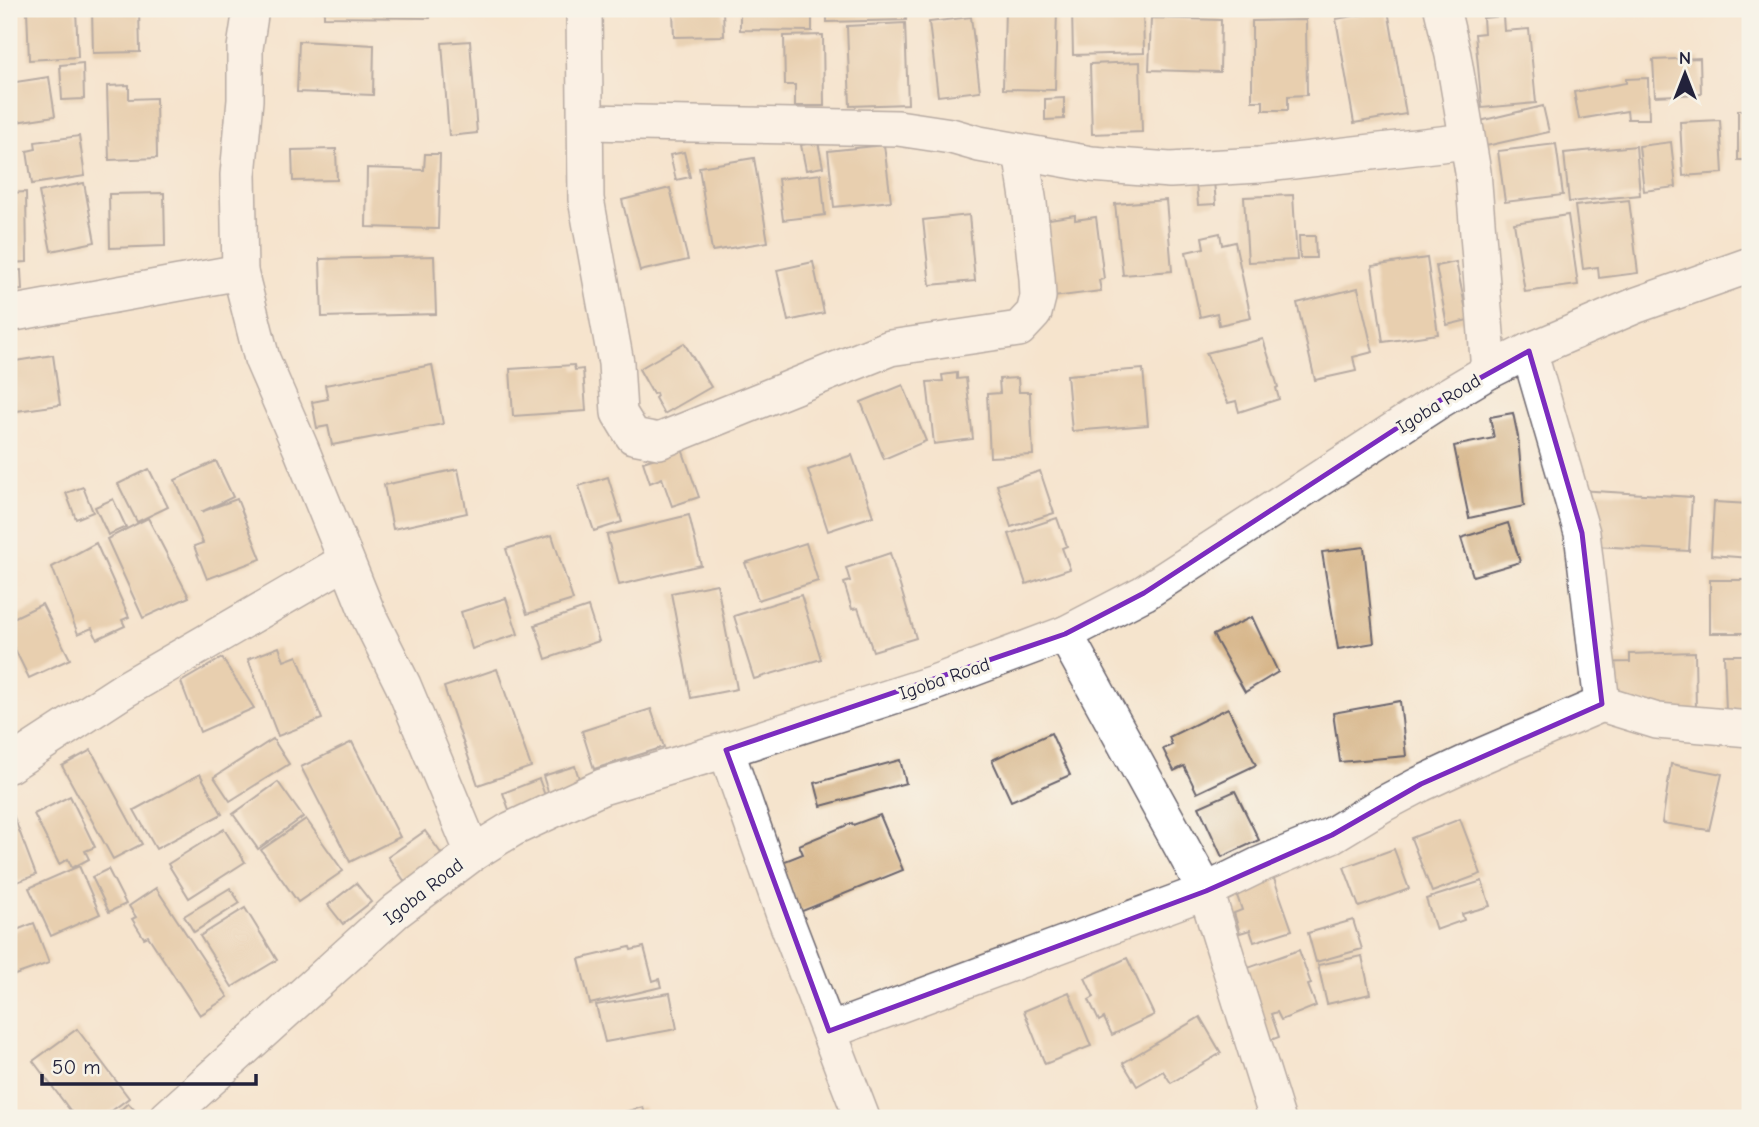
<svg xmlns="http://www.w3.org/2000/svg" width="1759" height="1127" viewBox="0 0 1759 1127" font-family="'Comic Neue',sans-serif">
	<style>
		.building { fill: #d7b68a }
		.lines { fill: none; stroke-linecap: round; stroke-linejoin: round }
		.minor-casing { stroke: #6c666e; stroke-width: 38 }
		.minor { stroke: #fff; stroke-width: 35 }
		.marked { fill: none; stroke: #7b2cbf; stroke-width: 5; stroke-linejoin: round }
		.labels { text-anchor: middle; stroke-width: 6; stroke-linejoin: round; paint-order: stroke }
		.street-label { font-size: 19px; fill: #22223b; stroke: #f7f3e8 }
	</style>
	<rect width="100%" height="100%" fill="#f7f3e8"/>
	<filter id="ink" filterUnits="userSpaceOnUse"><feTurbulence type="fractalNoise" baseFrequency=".0143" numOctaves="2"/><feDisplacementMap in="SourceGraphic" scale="14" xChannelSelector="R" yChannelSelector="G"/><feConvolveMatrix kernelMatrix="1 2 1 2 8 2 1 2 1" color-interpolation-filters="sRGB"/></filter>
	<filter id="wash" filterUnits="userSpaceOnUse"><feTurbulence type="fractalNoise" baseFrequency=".00686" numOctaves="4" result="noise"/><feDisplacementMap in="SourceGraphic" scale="28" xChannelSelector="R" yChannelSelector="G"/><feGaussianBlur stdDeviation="1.57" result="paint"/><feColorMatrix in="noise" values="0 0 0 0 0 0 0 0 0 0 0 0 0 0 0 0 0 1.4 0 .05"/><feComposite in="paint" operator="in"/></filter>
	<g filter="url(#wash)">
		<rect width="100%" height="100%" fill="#f5e4cd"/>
		<g id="blocks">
			<g class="building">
				<polygon points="44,9 76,9 78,57 29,60 27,10"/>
				<polygon points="92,9 139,9 140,52 93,53"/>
				<polygon points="324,9 431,9 430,18 324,17"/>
				<polygon points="673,9 723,9 724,36 674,37"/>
				<polygon points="740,9 812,9 812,31 740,30"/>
				<polygon points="827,9 906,9 906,20 827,22"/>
				<polygon points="1005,9 1057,9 1055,90 1003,89"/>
				<polygon points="1072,9 1143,9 1144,53 1073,55"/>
				<polygon points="1388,10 1406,114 1354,123 1336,19"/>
				<polygon points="1503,16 1504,31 1529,29 1536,103 1482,108 1475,34 1484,33 1483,18"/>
				<polygon points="971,17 980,91 938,96 929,22"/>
				<polygon points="1151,18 1221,20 1220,72 1149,70"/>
				<polygon points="1306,20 1307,95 1288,96 1288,110 1263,110 1263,101 1252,101 1252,21"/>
				<polygon points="905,23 908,104 850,106 847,26"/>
				<polygon points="823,35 824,106 795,106 795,85 785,85 784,36"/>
				<polygon points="299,41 374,45 373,95 297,92"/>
				<polygon points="470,41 477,133 449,136 442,43"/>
				<polygon points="1700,58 1701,94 1655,96 1653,60"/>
				<polygon points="1140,62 1142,132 1092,134 1090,64"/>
				<polygon points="83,63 84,99 62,100 60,65"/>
				<polygon points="49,77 55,116 9,123 9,83"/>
				<polygon points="1648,78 1649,119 1628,119 1627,111 1579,119 1574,92 1626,83 1626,79"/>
				<polygon points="129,85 129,99 156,98 157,158 109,160 107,86"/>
				<polygon points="1064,98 1064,119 1045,120 1045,99"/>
				<polygon points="1543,106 1549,132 1486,146 1480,121"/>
				<rect x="1738" y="110" width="12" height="50"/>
				<polygon points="1720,120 1723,173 1683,176 1680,122"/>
				<polygon points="79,136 85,176 32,184 27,151 36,149 35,142"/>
				<polygon points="818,142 823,167 806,170 801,145"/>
				<polygon points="1671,142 1676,187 1644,191 1639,146"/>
				<polygon points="1556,144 1563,195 1505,202 1498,151"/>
				<polygon points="884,145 891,201 834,207 828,151"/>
				<polygon points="1636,146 1640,195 1569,202 1564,153"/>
				<polygon points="336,149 337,180 293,181 292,150"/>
				<polygon points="684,152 690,177 676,180 670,155"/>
				<polygon points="425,154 440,154 438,229 366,227 367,168 424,170"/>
				<polygon points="754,158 768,242 712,251 699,167"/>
				<polygon points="821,174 825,215 783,220 778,179"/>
				<polygon points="1214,181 1216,204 1198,205 1196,183"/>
				<polygon points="84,183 95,242 51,251 39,192"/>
				<polygon points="670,188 688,260 640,271 622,200"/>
				<polygon points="26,192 27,262 9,263 9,193"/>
				<polygon points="164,193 165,246 110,248 109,194"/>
				<polygon points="1293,195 1297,260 1248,262 1244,197"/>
				<polygon points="1166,200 1172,271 1123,275 1115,204"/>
				<polygon points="1629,200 1638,273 1599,278 1598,267 1583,269 1575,206"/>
				<polygon points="969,215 975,281 930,285 923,220"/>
				<polygon points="1075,215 1075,220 1096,217 1104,279 1099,280 1101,291 1054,297 1043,220"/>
				<polygon points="1568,215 1578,285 1525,292 1514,223"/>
				<polygon points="1220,233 1222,245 1235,242 1251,318 1219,325 1217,313 1200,317 1186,252 1204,248 1202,237"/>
				<polygon points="1299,236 1315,236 1316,258 1300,258"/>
				<polygon points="434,256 436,314 322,317 320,259"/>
				<polygon points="1427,258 1438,334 1383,342 1372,266"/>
				<polygon points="813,262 824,313 788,321 777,270"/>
				<polygon points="1456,262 1468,320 1447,325 1436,266"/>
				<polygon points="21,270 22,290 9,291 9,271"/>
				<polygon points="1358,288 1373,352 1353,357 1356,371 1315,380 1297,303"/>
				<polygon points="1263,339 1278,387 1276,388 1279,399 1239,412 1236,401 1228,403 1206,353"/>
				<polygon points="684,343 711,387 664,414 655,398 657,396 656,393 653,394 639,369"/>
				<polygon points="53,355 60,405 9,412 9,362"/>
				<polygon points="432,365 443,424 332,445 328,426 317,428 312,402 328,399 325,385"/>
				<polygon points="574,365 575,370 583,369 586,411 513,416 510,369"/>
				<polygon points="1143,369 1148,425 1072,431 1067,375"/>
				<polygon points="957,373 957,379 966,378 973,439 934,444 927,382 943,381 942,375"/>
				<polygon points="1018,378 1019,392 1030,392 1033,455 990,457 987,394 1000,393 999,379"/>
				<polygon points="903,385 926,441 884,459 861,402"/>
				<polygon points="1513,413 1518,437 1524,506 1469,518 1454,446 1494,438 1490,417"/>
				<polygon points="682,449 699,497 672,506 662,478 650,483 643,462"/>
				<polygon points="852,455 873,516 828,531 808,470"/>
				<polygon points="216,461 233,497 201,512 237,499 261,559 207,579 194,546 203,543 175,480"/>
				<polygon points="149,469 168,507 137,522 118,484"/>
				<polygon points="458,469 467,513 393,529 384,485"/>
				<polygon points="1040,471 1054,513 1011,527 997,485"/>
				<polygon points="608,477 622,522 594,531 579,486"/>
				<polygon points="83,487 93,512 76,519 66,493"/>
				<polygon points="1578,490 1692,497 1689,551 1575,545"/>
				<polygon points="113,499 126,527 108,535 95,507"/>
				<polygon points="1714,502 1750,504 1750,558 1711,555"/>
				<polygon points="689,515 701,565 619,585 607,535"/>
				<polygon points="148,518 189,597 143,618 107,539"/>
				<polygon points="1057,518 1067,546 1062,548 1070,569 1026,584 1009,534"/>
				<polygon points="1508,523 1520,562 1473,576 1461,538"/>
				<polygon points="552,535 573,600 527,614 506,549"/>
				<polygon points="96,543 129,617 122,620 125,626 97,639 92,628 78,634 52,567"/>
				<polygon points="806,543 818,581 758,600 745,563"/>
				<polygon points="1364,547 1374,643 1338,649 1322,552"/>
				<polygon points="890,553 916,638 873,651 858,608 852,609 844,583 850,581 846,568"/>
				<rect x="1710" y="580" width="40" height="53"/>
				<polygon points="717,584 737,689 691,698 671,593"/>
				<polygon points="801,595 821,659 754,679 734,616"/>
				<polygon points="506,598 518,634 472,649 461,612"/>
				<polygon points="42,604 70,659 29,678 9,637 9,620"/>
				<polygon points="588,607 599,641 546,659 535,625"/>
				<polygon points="1252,617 1278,672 1245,692 1213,635"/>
				<polygon points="279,647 284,661 297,656 322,719 278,736 248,659"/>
				<polygon points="1695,652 1696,712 1607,715 1588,663 1630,662 1630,654"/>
				<polygon points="1724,655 1750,655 1750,711 1726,711"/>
				<polygon points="222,658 254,708 200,732 181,682"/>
				<polygon points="497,669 531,767 478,785 444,687"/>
				<polygon points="1400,701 1406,756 1340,762 1333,713"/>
				<polygon points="1228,708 1256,765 1197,793 1184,766 1174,771 1163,749 1172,745 1169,737"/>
				<polygon points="651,709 664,747 594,769 582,731"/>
				<polygon points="1051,733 1070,775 1011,801 992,760"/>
				<polygon points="273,739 289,764 230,801 214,777"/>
				<polygon points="352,742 400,837 350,862 301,767"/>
				<polygon points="91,750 142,844 113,859 62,766"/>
				<polygon points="900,760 906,783 821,806 815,783"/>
				<polygon points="1671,764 1722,774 1709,830 1662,823"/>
				<polygon points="575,766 583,791 551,801 543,776"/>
				<polygon points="200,774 222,814 156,849 134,810"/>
				<polygon points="539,779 548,804 512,818 503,793"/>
				<polygon points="278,782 303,817 258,849 233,814"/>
				<polygon points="1235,791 1259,840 1222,857 1199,807"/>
				<polygon points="70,796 95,847 85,851 89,859 72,868 68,859 59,864 34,814"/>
				<polygon points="9,804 36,875 17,882 9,861"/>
				<polygon points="880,815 903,870 800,912 780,863 803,854 799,845 852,823 853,825"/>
				<polygon points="306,819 343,871 298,902 261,850"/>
				<polygon points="1460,819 1481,874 1432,892 1411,838"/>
				<polygon points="224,829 245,862 189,898 168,864"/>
				<polygon points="425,831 443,856 405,882 388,857"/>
				<polygon points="1394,849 1409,889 1359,907 1344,867"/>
				<polygon points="79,866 100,914 51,936 29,888"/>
				<polygon points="108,869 126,904 109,912 92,877"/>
				<polygon points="1273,876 1292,930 1254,942 1250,930 1240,933 1234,913 1242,910 1235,890"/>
				<polygon points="1482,881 1490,906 1462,914 1464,920 1436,930 1426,899"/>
				<polygon points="356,883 371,902 343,924 328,905"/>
				<polygon points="156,888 228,997 200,1015 148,936 144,938 132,919 136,917 129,906"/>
				<polygon points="230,888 240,903 194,932 184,916"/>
				<polygon points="245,908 277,960 232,987 200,936"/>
				<polygon points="1353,920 1362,949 1316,962 1308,933"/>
				<polygon points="34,923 49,963 9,977 9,933"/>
				<polygon points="630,947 631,950 644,947 653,981 659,979 661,987 590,1004 579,959"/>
				<polygon points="1299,950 1311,984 1308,985 1316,1006 1281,1020 1277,1012 1271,1014 1279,1037 1257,1045 1231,974"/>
				<polygon points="1362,956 1370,994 1327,1004 1318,965"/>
				<polygon points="1127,958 1154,1015 1112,1035 1104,1018 1099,1021 1089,1000 1094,997 1085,978"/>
				<polygon points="1069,992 1091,1046 1045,1064 1024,1011"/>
				<polygon points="670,993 677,1029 605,1042 596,1005"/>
				<polygon points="1200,1017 1221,1053 1171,1083 1163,1071 1137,1086 1123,1063"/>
				<polygon points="77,1029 129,1098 102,1118 76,1118 33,1061"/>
				<polygon points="128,1103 140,1116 138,1118 112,1118"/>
				<polygon points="643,1107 646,1118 605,1118 605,1117"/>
			</g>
		</g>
	</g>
	<g filter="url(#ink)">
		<use href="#blocks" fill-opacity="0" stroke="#6c666e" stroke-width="2"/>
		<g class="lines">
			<g class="minor-casing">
				<g id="minor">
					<polyline points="251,9 245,48 245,100 238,175 240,272 262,359 301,449 370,619 403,685 473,853"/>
					<polyline points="584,9 586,199 616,363 619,413 633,436 659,441 890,348 1019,329 1034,313 1038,297 1037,278 1029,204 1021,152"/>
					<polyline points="1442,9 1453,55 1473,172 1489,371"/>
					<polyline points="586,122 898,128 951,136 979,144 1091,164 1170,170 1259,165 1467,141"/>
					<polyline points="9,314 240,272"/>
					<polyline points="1529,351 1582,533 1602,704 1657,721 1750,729"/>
					<polyline points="1065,634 1206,891 1277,1118"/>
					<polyline points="726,750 784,915 862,1118"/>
					<polyline points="9,765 124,690 346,561"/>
					<polyline points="829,1031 1206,891 1259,865 1332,835 1383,804 1421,784 1481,756 1602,704"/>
					<polyline points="167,1118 396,911 473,853 512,829 602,787 726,750 934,683 1065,634 1144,593 1437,402 1489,371 1529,351 1637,305 1750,265"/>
				</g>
			</g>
			<use href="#minor" class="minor"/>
		</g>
	</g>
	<path d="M0 0H1759V1127H0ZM 1529,351 L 1582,533 L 1602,704 L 1421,784 L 1332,835 L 1206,891 L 829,1031 L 726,750 L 1065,634 L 1144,593 L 1437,402 Z" fill="#f5e4cd" fill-opacity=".55" fill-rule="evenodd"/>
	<path class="marked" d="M 1529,351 L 1582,533 L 1602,704 L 1421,784 L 1332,835 L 1206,891 L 829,1031 L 726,750 L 1065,634 L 1144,593 L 1437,402 Z"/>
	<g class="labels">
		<g class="street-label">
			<text transform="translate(1438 403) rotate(-32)" y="7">Igoba Road</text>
			<text transform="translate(944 678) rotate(-19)" y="7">Igoba Road</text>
			<text transform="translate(423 891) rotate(-38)" y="7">Igoba Road</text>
		</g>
	</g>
	<rect width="1759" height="1127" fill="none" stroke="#f7f3e8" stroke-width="35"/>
	<g transform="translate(1685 74)" stroke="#f7f3e8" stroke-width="5" paint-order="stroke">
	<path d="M0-5L12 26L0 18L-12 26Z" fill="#22223b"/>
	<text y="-10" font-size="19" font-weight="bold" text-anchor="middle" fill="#22223b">N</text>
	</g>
	<path d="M42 1074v10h214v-10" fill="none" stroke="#22223b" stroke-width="3.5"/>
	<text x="52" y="1074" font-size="21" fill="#22223b" stroke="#f7f3e8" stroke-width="5" paint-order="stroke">50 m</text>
</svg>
